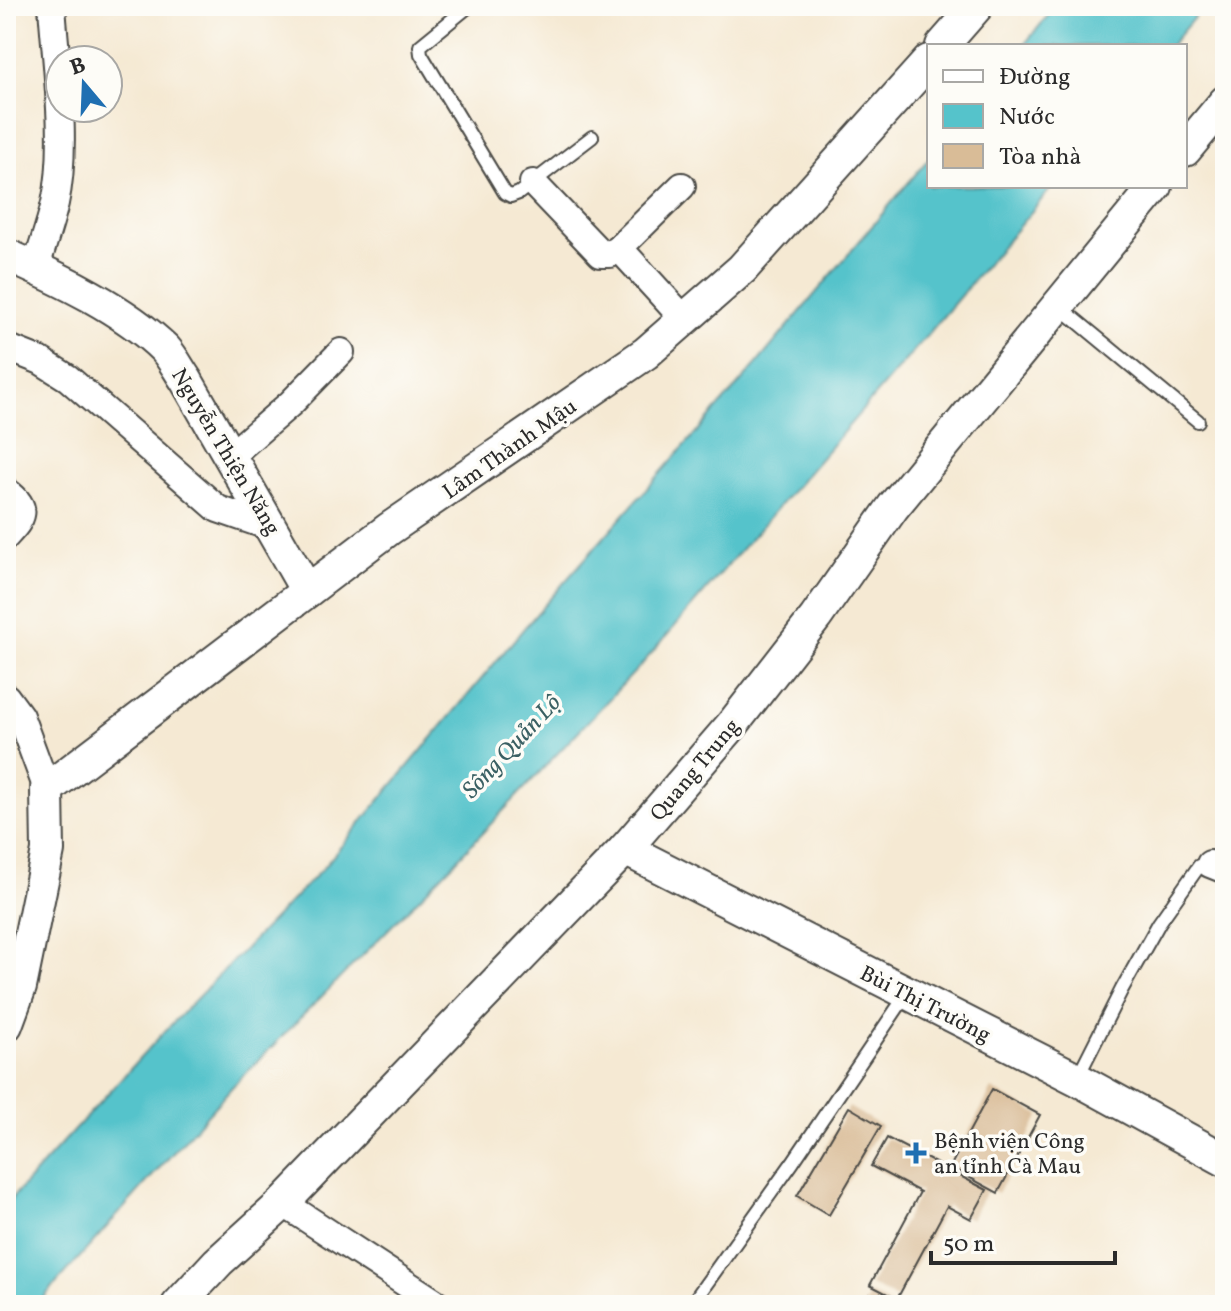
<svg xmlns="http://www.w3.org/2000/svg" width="1231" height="1311" viewBox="0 0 1231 1311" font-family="Vollkorn,serif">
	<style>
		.water { fill: #55c3cb; stroke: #40777b; stroke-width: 2 }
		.building { fill: #d9bc97 }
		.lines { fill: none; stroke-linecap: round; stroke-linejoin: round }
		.service-casing { stroke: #494844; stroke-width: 16 }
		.minor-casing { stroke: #494844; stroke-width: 30 }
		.tertiary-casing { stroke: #494844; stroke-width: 36 }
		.service { stroke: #fff; stroke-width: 12 }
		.minor { stroke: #fff; stroke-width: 26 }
		.tertiary { stroke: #fff; stroke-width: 32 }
		.poi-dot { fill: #1f6fb2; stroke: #fdfcf7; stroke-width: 3 }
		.labels { text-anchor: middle; stroke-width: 7; stroke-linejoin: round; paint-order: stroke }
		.street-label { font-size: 22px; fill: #2b2b2b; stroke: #fdfcf7 }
		.poi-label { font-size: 22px; fill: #2b2b2b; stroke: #fdfcf7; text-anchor: start }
		.water-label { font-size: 24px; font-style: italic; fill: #3a6063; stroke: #fdfcf7 }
	</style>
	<rect width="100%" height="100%" fill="#fdfcf7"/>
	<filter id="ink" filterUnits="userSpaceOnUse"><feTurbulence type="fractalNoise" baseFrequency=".0125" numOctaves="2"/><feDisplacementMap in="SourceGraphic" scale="16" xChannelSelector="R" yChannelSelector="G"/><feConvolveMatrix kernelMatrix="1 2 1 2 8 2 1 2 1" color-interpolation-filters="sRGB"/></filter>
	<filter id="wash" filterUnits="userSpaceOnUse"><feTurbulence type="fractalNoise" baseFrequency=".006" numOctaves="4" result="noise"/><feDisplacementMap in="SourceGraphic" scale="32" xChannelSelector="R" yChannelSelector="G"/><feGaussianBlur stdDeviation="1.8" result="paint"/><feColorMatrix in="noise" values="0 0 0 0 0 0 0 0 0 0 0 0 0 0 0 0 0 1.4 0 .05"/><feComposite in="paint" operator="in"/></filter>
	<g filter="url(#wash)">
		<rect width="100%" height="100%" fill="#f5e9d3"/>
		<g class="water">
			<polygon points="1056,6 1204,6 1170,46 1023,46"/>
			<polygon points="929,158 929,186 1053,186 930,332 643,663 451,866 232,1087 37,1305 6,1305 6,1207 13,1197 164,1032 323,868 525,627 754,367"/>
		</g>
		<g id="blocks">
			<g class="building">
				<polygon points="992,1089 1040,1115 998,1193 950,1167"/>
				<polygon points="849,1107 881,1126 829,1215 797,1196"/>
				<polygon points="887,1138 987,1190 971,1219 947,1206 897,1299 870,1285 920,1192 871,1166"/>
				<polygon points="870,1294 891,1305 864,1305"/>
			</g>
		</g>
	</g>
	<g filter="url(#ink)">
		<use href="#blocks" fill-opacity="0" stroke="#494844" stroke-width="2"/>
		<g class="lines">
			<g class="service-casing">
				<g id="service">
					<polyline points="469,6 420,46 421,54 505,193 511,196 519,193 592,137"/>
					<polyline points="1060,307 1198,421"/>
					<polyline points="1078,1076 1122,989 1159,923 1199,866 1210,864"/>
					<polyline points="691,1305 793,1162 906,995"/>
				</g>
			</g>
			<g class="minor-casing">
				<g id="minor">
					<polyline points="533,183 601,254 610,254 619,248 682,186"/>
					<polyline points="619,248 684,319"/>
					<path d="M 36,268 C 42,246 50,225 55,203 C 68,146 56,65 52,6"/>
					<polyline points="6,347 41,361 68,378 218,509 273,528"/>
					<polyline points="230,456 291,403 341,352"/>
					<path d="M 6,491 C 30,508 23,518 6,536"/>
					<polyline points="6,697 20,716 47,789"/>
					<polyline points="1210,864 1225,870"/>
					<polyline points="283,1203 439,1305"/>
				</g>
			</g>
			<g class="tertiary-casing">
				<g id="tertiary">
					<polyline points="942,46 977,6"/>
					<polyline points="1185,150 1225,102"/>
					<path d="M 6,255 C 59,278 124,309 165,349 C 173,358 179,370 186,380 L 307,591"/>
					<polyline points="625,849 1077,1079 1225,1160"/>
					<polyline points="6,1025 20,987 48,851 47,789 389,529 646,353 742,269 929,61"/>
					<polyline points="178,1305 218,1262 283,1203 625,849 732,725 816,617 893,507 1156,186"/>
				</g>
			</g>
			<use href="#service" class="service"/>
			<use href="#minor" class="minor"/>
			<use href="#tertiary" class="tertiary"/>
		</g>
	</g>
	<path class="poi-dot" d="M912 1141h8v8h8v8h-8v8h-8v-8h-8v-8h8z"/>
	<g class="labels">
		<g class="street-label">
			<text transform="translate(509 448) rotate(-35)" y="8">Lâm Thành Mậu</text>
			<text transform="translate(227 451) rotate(59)" y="8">Nguyễn Thiện Năng</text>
			<text transform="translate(694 769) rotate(-50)" y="8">Quang Trung</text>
			<text transform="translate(926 1003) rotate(27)" y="8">Bùi Thị Trường</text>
		</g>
		<g class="poi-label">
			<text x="934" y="1148">Bệnh viện Công<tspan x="934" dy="25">an tỉnh Cà Mau</tspan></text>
		</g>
		<g class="water-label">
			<text transform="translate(511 746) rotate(-47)" y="8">Sông Quản Lộ</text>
		</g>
	</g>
	<rect width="1231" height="1311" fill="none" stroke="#fdfcf7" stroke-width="32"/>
	<rect x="927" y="44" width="260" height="144" fill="#fdfcf7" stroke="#a9a8a5" stroke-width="2"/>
	<rect x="943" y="70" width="40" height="12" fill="#ffffff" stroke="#a9a8a5" stroke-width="2"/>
	<text x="999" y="84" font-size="24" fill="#2b2b2b">Đường</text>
	<rect x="943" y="104" width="40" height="24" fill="#55c3cb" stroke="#a9a8a5" stroke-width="2"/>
	<text x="999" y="124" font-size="24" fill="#2b2b2b">Nước</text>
	<rect x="943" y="144" width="40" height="24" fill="#d9bc97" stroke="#a9a8a5" stroke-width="2"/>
	<text x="999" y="164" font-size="24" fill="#2b2b2b">Tòa nhà</text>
	<g transform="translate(84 84) rotate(341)"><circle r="38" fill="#fdfcf7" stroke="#a9a8a5" stroke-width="2"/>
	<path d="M0-6L14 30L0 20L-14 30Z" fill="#1f6fb2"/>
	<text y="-12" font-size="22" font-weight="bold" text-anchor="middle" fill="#2b2b2b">B</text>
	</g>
	<path d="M931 1251v12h184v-12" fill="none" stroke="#2b2b2b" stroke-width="4"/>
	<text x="943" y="1251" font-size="24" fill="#2b2b2b" stroke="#fdfcf7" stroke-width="6" paint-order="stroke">50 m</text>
</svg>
